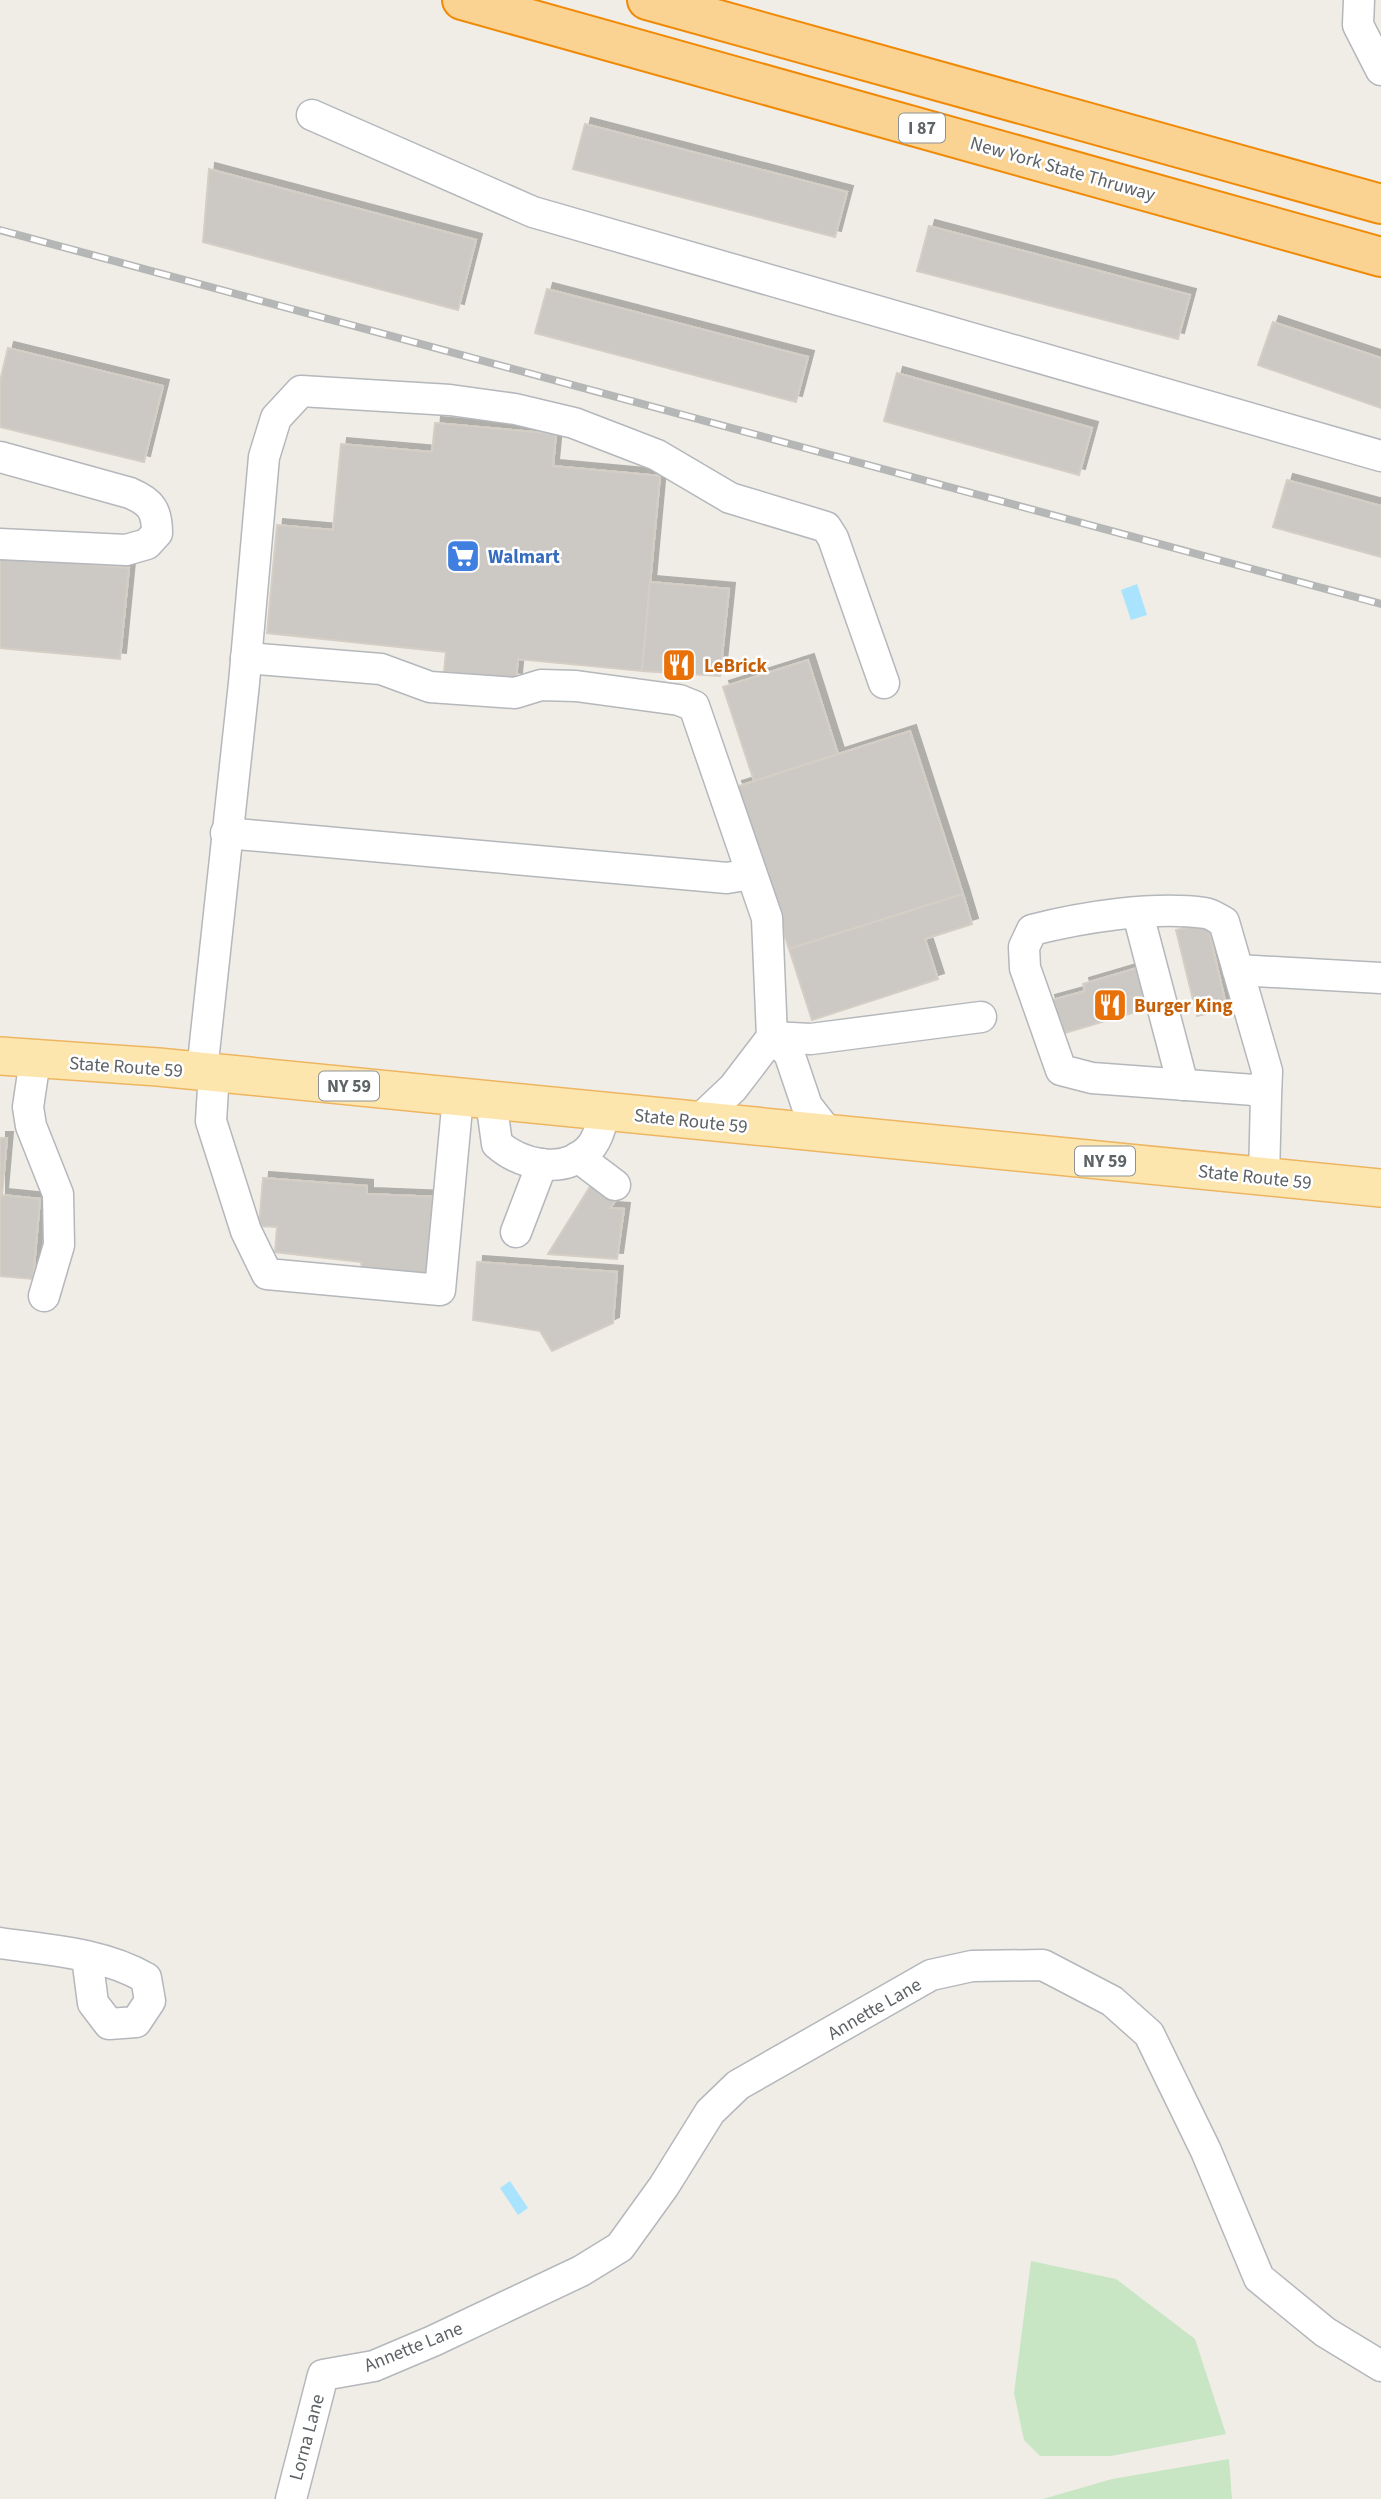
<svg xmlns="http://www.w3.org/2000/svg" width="1381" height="2499" viewBox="0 0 1381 2499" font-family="'Source Sans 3',sans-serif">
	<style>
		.green { fill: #c8e6c4 }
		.water { fill: #aae3fd }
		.building { fill: #ccc8c4; stroke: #d4cec5; stroke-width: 2; filter: url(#shadow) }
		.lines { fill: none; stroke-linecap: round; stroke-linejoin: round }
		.minor-casing { stroke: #b4b7bb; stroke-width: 33 }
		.major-casing { stroke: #eeb561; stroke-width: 40 }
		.highway-casing { stroke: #f08a06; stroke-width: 42 }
		.minor { stroke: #fff; stroke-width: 30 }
		.major { stroke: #fde6ae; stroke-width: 37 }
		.highway { stroke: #fad393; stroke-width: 38 }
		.rail-casing { stroke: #b5b6b6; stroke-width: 8 }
		.rail { stroke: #fff; stroke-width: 5; stroke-dasharray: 16; stroke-linecap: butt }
		.labels { text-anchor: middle; stroke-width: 5; stroke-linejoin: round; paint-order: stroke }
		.shield { fill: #fff; stroke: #8e9294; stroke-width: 2 }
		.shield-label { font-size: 18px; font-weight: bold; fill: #5e6366 }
		.street-label { font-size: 19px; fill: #5e6366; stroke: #fff }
		.shop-label { font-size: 19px; font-weight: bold; fill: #366cbe; stroke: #fff; text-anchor: start }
		.food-label { font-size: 19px; font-weight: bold; fill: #c56008; stroke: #fff; text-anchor: start }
	</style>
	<defs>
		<filter id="shadow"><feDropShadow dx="6" dy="-6" stdDeviation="0" flood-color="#0004"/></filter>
	</defs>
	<rect width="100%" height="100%" fill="#f0ede7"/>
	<g class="green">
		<polygon points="1031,2261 1116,2279 1195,2339 1226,2434 1111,2456 1040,2456 1024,2440 1014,2393"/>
		<polygon points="1229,2459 1232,2499 1043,2499 1112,2479"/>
	</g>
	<g class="water">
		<polygon points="1137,584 1147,615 1131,620 1121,590"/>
		<polygon points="510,2181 528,2208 518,2215 500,2188"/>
	</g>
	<g class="building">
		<polygon points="585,124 847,192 835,237 573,169"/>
		<polygon points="209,169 476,240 458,310 203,242"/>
		<polygon points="929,226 1190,295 1178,339 917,271"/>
		<polygon points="547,289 808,357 796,402 535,333"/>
		<polygon points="1273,322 1381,358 1381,408 1258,365"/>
		<polygon points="8,348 163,386 144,462 0,427 0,381"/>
		<polygon points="897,373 1092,428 1079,475 884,421"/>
		<polygon points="435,423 556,434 553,466 660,476 642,671 518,659 516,679 444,672 446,652 267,633 277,525 333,530 341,444 432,452"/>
		<polygon points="1287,480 1381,506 1381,557 1273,527"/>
		<polygon points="0,556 129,568 120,659 0,648"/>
		<polygon points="650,582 729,589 720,676 642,671"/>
		<polygon points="808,660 838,754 754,781 723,687"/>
		<polygon points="910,731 963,894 789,949 736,787"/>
		<polygon points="963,894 972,924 925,939 938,979 812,1020 789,949"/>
		<polygon points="1207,923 1227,1009 1197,1016 1176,930"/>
		<polygon points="1137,968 1149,1008 1058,1035 1049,1001 1085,991 1083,984"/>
		<polygon points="0,1138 7,1138 2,1195 40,1199 33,1279 0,1276"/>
		<polygon points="596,1177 620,1195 610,1208 624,1209 617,1259 548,1254"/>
		<polygon points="263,1178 367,1186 367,1194 440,1197 433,1278 362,1269 361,1262 275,1252 277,1227 259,1226"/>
		<polygon points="477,1262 617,1272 613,1323 552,1351 540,1331 473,1320"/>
	</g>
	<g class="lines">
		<g class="minor-casing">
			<g id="minor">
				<polyline points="1359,0 1358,25 1381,70"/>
				<polyline points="312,115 533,212 1381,456"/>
				<path d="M 0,457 L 130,493 C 151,502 157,510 157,533 L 147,544 L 126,550 L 0,544"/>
				<polyline points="246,658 381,669 430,687 515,693 541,685 576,686 679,700 694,706 767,918 772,1037 733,1088 698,1121"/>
				<polyline points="226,833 727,878 751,874"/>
				<polyline points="1138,914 1183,1085"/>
				<polyline points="1238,970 1381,978"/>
				<polyline points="772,1037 811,1039 981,1017"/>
				<polyline points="772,1037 789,1053 807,1106 829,1134"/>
				<polyline points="35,1060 28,1107 31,1126 58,1194 59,1245 44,1296"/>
				<polyline points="202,1071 244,683 264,457 276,418 301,391 450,400 515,409 574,423 657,455 730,498 826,527 833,538 884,683"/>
				<polyline points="214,1072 211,1121 246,1231 267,1274 440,1290 458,1097"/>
				<path d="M 491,1100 L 497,1144 C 520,1164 562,1175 587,1151 C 598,1141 601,1125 605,1111"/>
				<polyline points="578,1157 615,1185"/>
				<path d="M 1264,1177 L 1266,1097 L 1254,1090 L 1092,1078 L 1061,1070 L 1025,968 L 1024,947 L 1032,930 C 1083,917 1153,906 1205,913 C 1212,914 1218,919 1224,922 L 1267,1071 L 1266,1097"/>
				<polyline points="516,1232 542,1164"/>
				<path d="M 0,1943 C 49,1950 103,1953 146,1978 L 150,2001 L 136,2022 L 109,2024 L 93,2003 L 87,1957"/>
				<polyline points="291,2499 323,2375 374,2366 433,2341 581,2271 620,2247 664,2186 710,2112 738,2085 931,1975 972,1966 1043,1965 1112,2001 1149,2034 1206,2151 1259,2278 1325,2332 1381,2366"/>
			</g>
		</g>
		<g class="major-casing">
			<polyline id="major" points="0,1056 158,1067 1381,1188"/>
		</g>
		<g class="highway-casing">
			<g id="highway">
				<polyline points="462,0 1381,257"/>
				<polyline points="647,0 1381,204"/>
			</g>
		</g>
		<use href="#minor" class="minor"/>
		<use href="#major" class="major"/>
		<use href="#highway" class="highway"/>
		<g class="rail-casing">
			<polyline id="rail" points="0,230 1381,604"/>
		</g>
		<use href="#rail" class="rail"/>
	</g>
	<defs>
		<g id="supermarket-square" transform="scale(1.75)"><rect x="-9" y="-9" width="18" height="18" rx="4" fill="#3f7fe0" stroke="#fff"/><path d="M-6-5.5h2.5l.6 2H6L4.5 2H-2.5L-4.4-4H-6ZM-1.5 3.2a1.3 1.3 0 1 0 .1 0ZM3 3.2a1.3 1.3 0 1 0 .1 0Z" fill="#fff"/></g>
		<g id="restaurant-square" transform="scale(1.75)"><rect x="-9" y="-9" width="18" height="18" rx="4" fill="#e8710a" stroke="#fff"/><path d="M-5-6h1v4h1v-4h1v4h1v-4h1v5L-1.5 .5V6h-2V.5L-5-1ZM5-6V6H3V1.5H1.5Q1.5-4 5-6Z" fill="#fff"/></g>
	</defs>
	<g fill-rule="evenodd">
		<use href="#supermarket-square" x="463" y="556"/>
		<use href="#restaurant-square" x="679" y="665"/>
		<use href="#restaurant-square" x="1110" y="1005"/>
	</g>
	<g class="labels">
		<g class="shield">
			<rect x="899" y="113.5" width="46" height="29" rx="5"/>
			<rect x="319" y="1071.5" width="60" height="29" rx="5"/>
			<rect x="1075" y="1146.5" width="60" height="29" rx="5"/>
		</g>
		<g class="shield-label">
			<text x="922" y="134">I 87</text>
			<text x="349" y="1092">NY 59</text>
			<text x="1105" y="1167">NY 59</text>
		</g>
		<g class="street-label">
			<text transform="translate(1063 168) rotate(16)" y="7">New York State Thruway</text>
			<text transform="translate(126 1066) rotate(4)" y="7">State Route 59</text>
			<text transform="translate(691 1120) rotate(6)" y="7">State Route 59</text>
			<text transform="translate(1255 1176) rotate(6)" y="7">State Route 59</text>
			<text transform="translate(874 2008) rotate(-30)" y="7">Annette Lane</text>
			<text transform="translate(413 2346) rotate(-22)" y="7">Annette Lane</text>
			<text transform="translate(306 2437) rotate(-75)" y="7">Lorna Lane</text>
		</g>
		<g class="shop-label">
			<text x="488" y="563">Walmart</text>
		</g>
		<g class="food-label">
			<text x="704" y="672">LeBrick</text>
			<text x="1134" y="1012">Burger King</text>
		</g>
	</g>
</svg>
